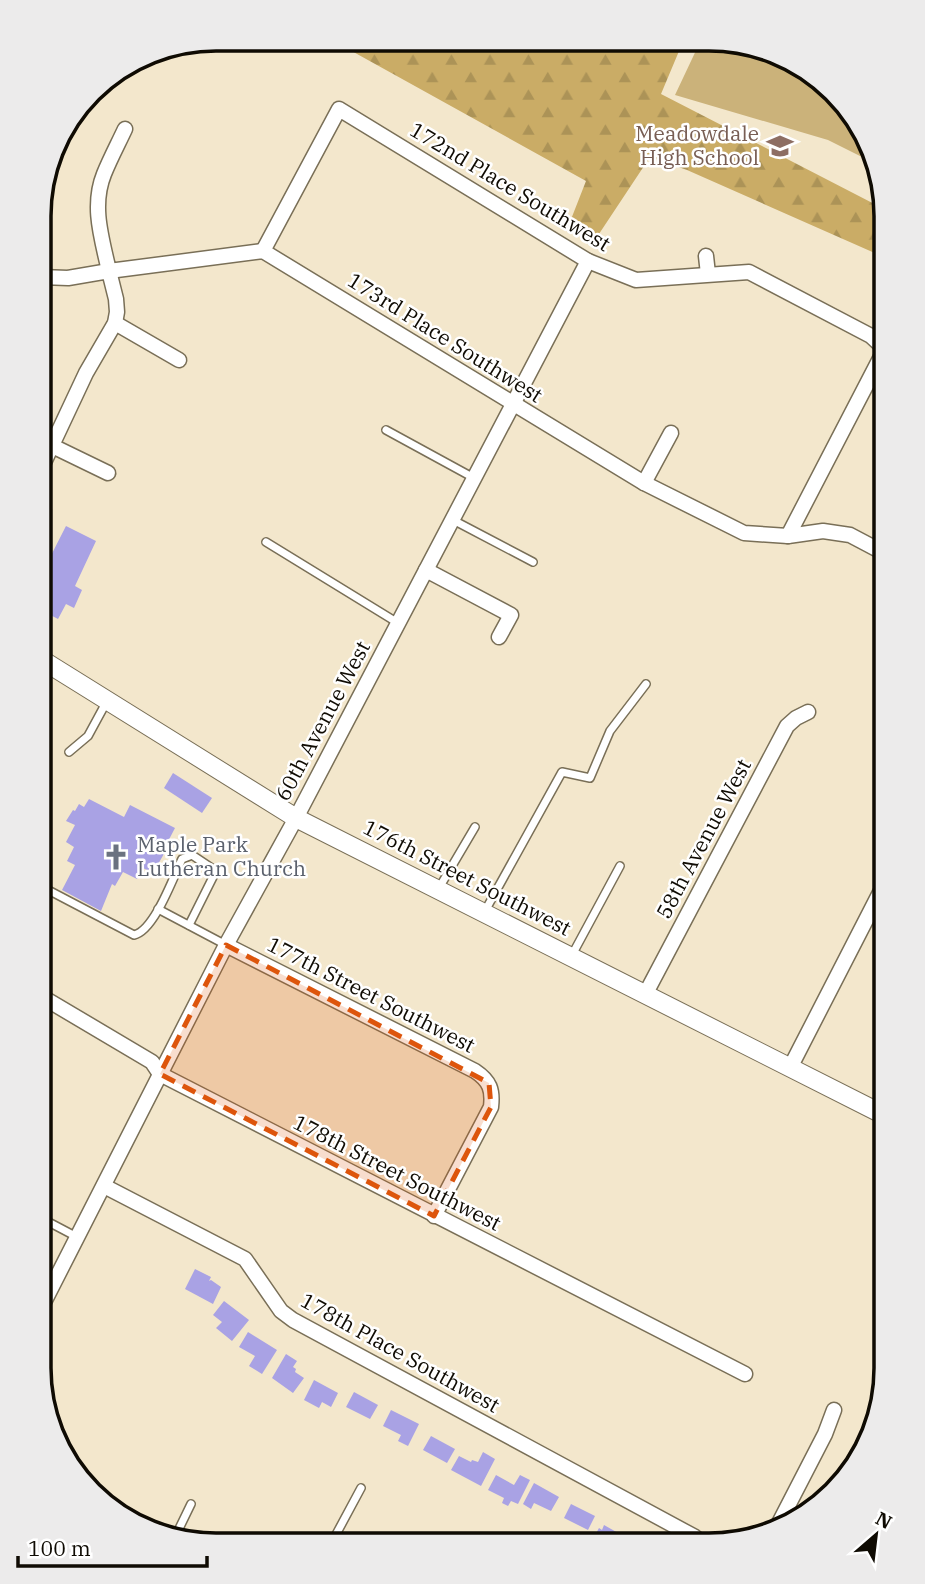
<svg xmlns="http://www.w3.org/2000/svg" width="925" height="1584" viewBox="0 0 925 1584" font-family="'IBM Plex Serif',serif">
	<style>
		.grass { fill: #cbb27a }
		.forest { fill: url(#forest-firs) }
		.building { fill: #a9a2e4 }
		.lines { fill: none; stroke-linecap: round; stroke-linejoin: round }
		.service-casing { stroke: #796f57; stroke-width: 10 }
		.minor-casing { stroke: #796f57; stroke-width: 17 }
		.tertiary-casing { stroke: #796f57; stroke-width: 20 }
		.service { stroke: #fff; stroke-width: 7 }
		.minor { stroke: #fff; stroke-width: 14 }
		.tertiary { stroke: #fff; stroke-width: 18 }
		.marked { fill: #dd550c; fill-opacity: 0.2; stroke: #dd550c; stroke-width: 5; stroke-dasharray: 14 9; stroke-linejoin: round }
		.labels { text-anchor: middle; stroke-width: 5; stroke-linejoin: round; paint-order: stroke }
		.education-label { font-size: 21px; fill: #785e54; stroke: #fff; text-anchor: end }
		.street-label { font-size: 21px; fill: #0f0b03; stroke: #fff }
		.worship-label { font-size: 21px; fill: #5b616d; stroke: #fff; text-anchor: start }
		.rim { fill: none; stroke: #0f0b03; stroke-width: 3.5 }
	</style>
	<defs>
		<pattern id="forest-firs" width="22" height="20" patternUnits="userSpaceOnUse" patternTransform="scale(1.75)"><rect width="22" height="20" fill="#caac66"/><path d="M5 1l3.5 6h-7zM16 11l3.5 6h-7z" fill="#ac9357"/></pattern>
	</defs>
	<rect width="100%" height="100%" fill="#f3e7cc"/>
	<polygon class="grass" points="700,42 744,42 826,82 877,158 878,165 828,140 675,95"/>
	<polygon class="forest" points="330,39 679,41 682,44 661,94 886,210 886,258 687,170 650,157 593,243 568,227 586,181"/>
	<g class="building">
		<polygon points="66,526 96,541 75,586 82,590 74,608 66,604 58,619 39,609 39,579"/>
		<polygon points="173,773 212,798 202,813 164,788"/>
		<polygon points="89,799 124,817 130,805 175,828 163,851 165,852 153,873 143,868 137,879 123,872 115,886 112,884 101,911 62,890 75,865 67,861 74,847 66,842 75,825 66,821 73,810 75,811 79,804 84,807"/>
		<polygon points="195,1269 211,1277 209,1281 211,1280 221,1287 213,1304 185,1289"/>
		<polygon points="224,1301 249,1320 232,1341 216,1328 222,1322 213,1315"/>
		<polygon points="248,1332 277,1350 262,1374 249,1366 255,1356 239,1347"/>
		<polygon points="286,1354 297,1361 293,1367 296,1369 295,1372 304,1378 293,1393 272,1378"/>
		<polygon points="314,1380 338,1393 331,1407 322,1402 319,1408 304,1400"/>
		<polygon points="354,1392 378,1405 370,1419 346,1407"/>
		<polygon points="391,1410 419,1424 408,1446 398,1441 401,1435 383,1426"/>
		<polygon points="431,1436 455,1449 447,1463 423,1450"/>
		<polygon points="483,1452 495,1459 481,1486 451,1470 459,1456 471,1462 472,1460 478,1462"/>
		<polygon points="496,1475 514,1485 520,1475 530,1480 518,1504 511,1501 508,1506 502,1503 504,1498 488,1490"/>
		<polygon points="534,1483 559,1497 551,1511 534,1503 531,1509 523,1504"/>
		<polygon points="571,1504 595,1516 588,1530 564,1518"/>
		<polygon points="604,1525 627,1538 594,1537 599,1528 602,1530"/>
	</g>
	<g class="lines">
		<g class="service-casing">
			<g id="service">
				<polyline points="386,430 474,478"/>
				<polyline points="453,520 533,562"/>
				<polyline points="40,540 44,527 40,521"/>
				<polyline points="266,542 398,623"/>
				<polyline points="39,642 45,630 39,625"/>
				<polyline points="69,752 88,736 107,701"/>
				<polyline points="439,888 475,827"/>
				<path d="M 50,891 L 134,935 C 154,931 173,878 182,859 L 192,855 L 216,871 L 189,925"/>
				<polyline points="158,909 226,945"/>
				<polyline points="485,911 562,772 590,778 610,731 646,684"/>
				<polyline points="572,955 620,866"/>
				<polyline points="39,1217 77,1237"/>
				<polyline points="175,1537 191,1504"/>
				<polyline points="332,1542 361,1488"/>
			</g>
		</g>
		<g class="minor-casing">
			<g id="minor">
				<path d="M 125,129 C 118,144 110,159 104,174 C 91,206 102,239 109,271 L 263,251 L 644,483 L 744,533 L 788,536 L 823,531 L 850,535 L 886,554"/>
				<polyline points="263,251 339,109 588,261 636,280 749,272 871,336 885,349 788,536"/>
				<polyline points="706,256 708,274"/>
				<polyline points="115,323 179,360"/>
				<polyline points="40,440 108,473"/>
				<polyline points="40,471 86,373 115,323 117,312 116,299 109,271 68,278 41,277"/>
				<polyline points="644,483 671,433"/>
				<polyline points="426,570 511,615 499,637"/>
				<path d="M 226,945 L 475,1071 C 490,1081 493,1090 491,1107 L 434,1216"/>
				<polyline points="646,993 787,726 796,718 808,712"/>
				<polyline points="39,995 152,1062 160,1074 745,1374"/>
				<polyline points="791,1066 886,881"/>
				<polyline points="104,1186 245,1259 281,1311 293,1320 695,1537"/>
				<polyline points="39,1312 226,945 296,818 588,261"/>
				<polyline points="776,1529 825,1434 834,1410"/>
			</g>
		</g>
		<g class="tertiary-casing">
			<polyline id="tertiary" points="39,658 296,818 886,1116"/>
		</g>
		<use href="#service" class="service"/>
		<use href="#minor" class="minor"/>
		<use href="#tertiary" class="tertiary"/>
	</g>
	<path class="marked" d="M 226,945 L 489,1083 L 491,1107 L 434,1216 L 160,1074 Z"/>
	<defs>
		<g id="school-bare" transform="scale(2.1)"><path d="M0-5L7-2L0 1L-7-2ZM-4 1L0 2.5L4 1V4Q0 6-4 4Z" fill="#8d6e63" stroke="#fff" stroke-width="2.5" paint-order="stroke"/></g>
		<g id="church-bare" transform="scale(2.1)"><path d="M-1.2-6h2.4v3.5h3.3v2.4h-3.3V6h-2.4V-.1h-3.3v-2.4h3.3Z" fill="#6b7280" stroke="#fff" stroke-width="2.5" paint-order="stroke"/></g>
	</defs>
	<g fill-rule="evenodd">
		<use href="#school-bare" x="780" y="146"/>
		<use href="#church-bare" x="116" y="857"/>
	</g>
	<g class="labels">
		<g class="education-label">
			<text x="759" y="141">Meadowdale<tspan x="759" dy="24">High School</tspan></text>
		</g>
		<g class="street-label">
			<text transform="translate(510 187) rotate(31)" y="7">172nd Place Southwest</text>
			<text transform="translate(445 338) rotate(32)" y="7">173rd Place Southwest</text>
			<text transform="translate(323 721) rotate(-62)" y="7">60th Avenue West</text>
			<text transform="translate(704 839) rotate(-62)" y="7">58th Avenue West</text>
			<text transform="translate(467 878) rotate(27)" y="7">176th Street Southwest</text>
			<text transform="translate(371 995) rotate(27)" y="7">177th Street Southwest</text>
			<text transform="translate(397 1173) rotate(27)" y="7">178th Street Southwest</text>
			<text transform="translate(400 1353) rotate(29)" y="7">178th Place Southwest</text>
		</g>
		<g class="worship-label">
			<text x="137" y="852">Maple Park<tspan x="137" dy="24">Lutheran Church</tspan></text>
		</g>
	</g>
	<path d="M0 0H925V1584H0ZM216 51H709A165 165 0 0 1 874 216V1368A165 165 0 0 1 709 1533H216A165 165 0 0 1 51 1368V216A165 165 0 0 1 216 51Z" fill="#ecebeb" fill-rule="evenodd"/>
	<path class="rim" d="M216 51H709A165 165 0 0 1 874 216V1368A165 165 0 0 1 709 1533H216A165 165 0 0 1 51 1368V216A165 165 0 0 1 216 51Z"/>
	<g transform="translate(876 1535) rotate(28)" stroke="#ffffff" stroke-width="5" paint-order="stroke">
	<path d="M0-5L12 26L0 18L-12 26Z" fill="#0f0b03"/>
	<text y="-10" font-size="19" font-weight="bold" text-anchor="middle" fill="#0f0b03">N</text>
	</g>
	<path d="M18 1556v10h189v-10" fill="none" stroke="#0f0b03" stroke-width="3.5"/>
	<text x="28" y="1556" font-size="21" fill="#0f0b03" stroke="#ffffff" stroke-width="5" paint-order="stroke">100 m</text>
</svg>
